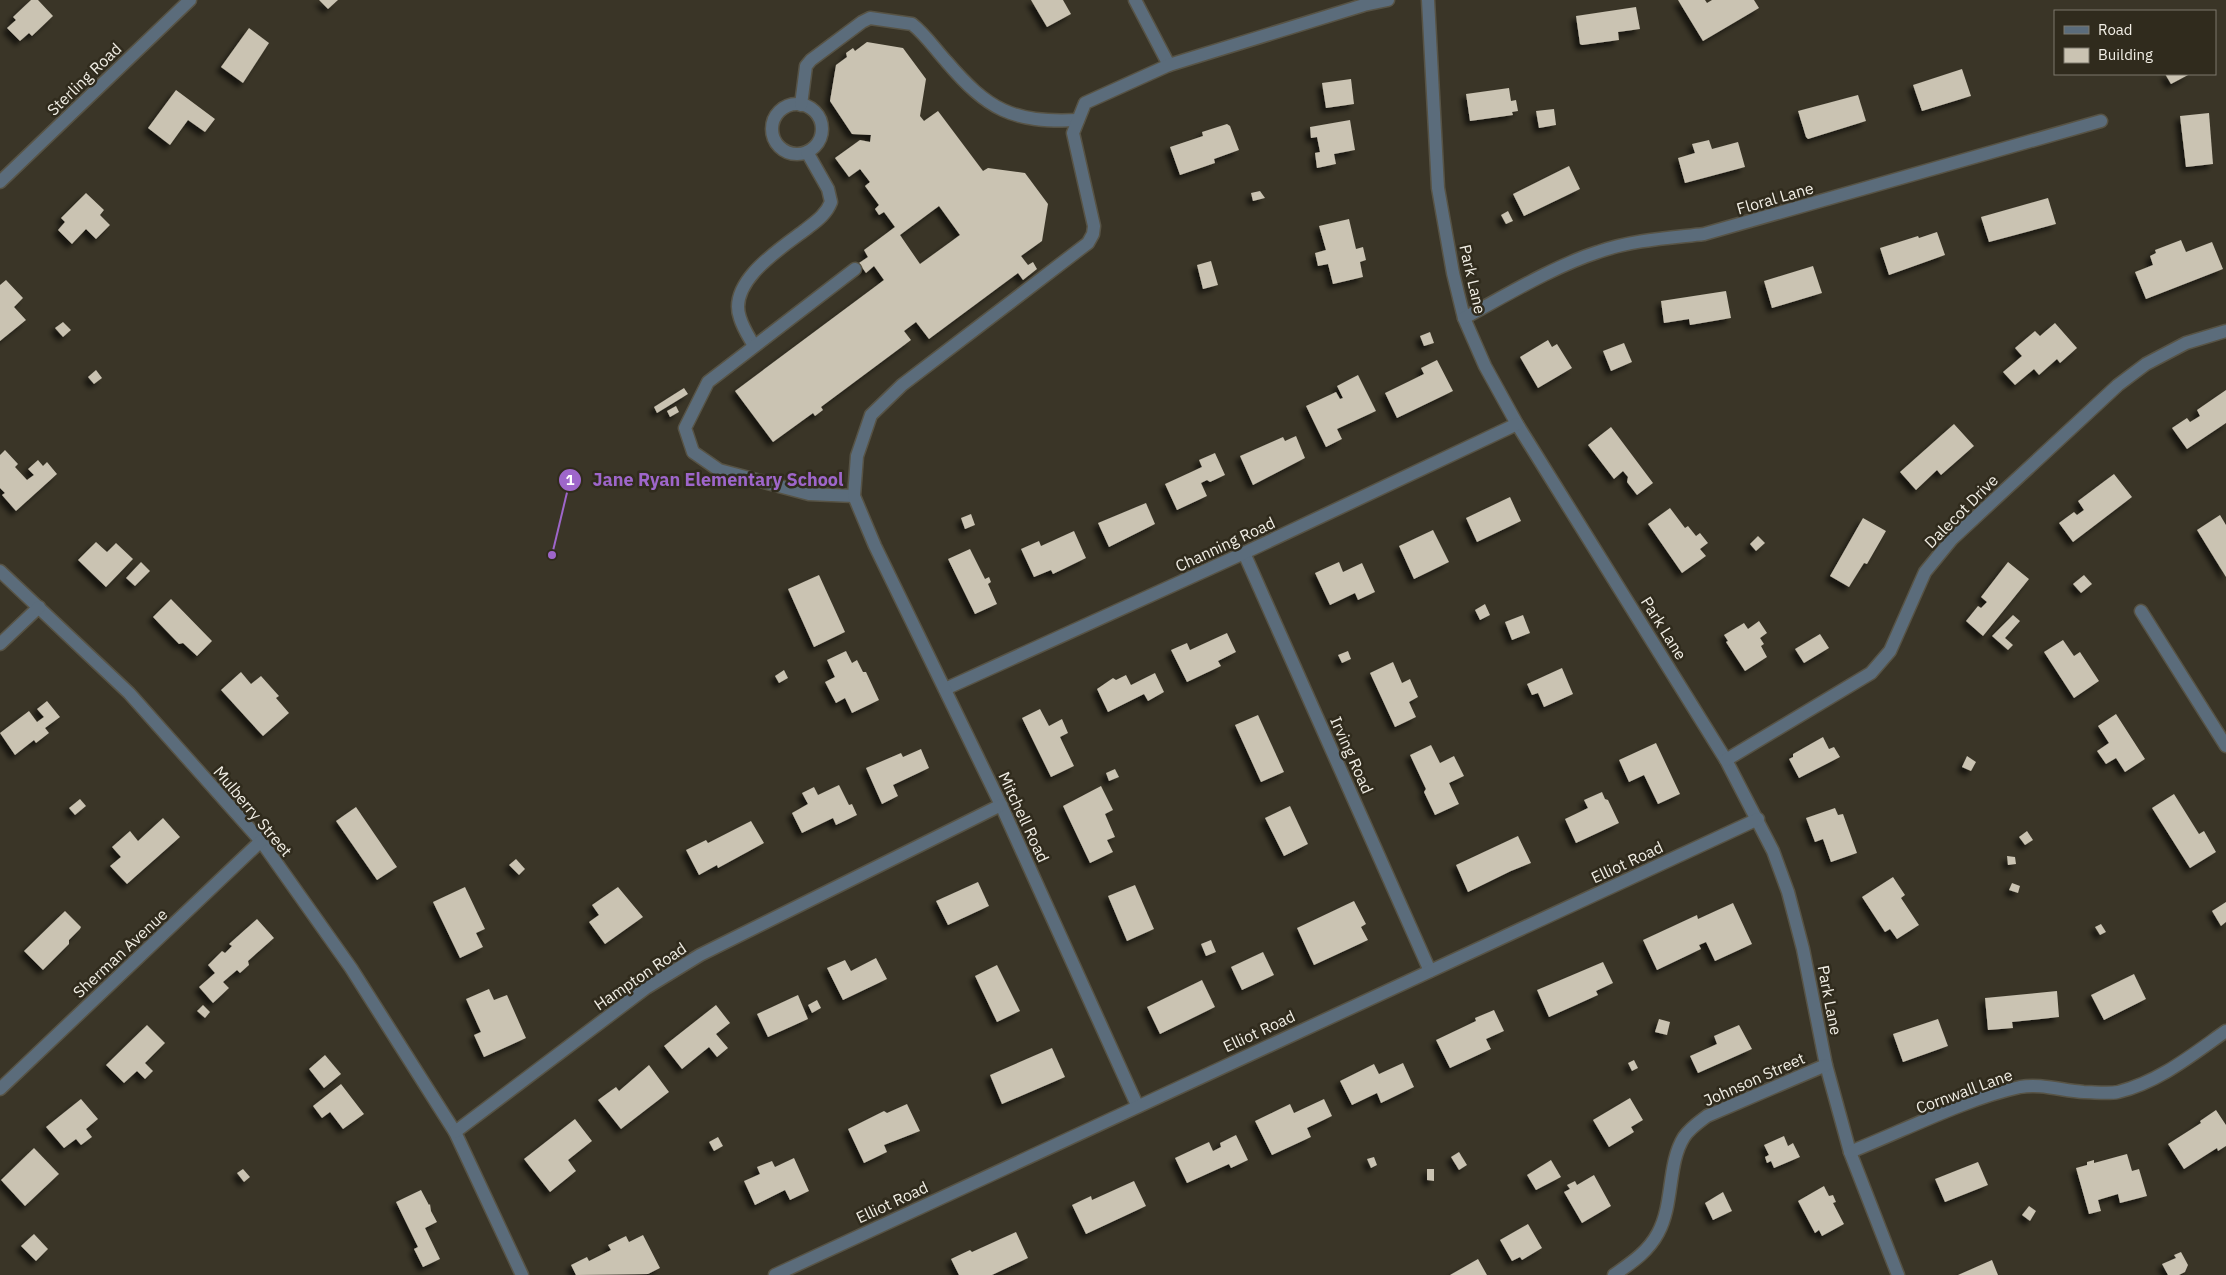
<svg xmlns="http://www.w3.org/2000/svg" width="2226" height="1275" viewBox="0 0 2226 1275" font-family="'IBM Plex Sans',sans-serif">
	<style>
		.building { fill: #cac3b2; fill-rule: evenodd; filter: url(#shadow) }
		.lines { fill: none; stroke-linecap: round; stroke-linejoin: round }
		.minor-casing { stroke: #575345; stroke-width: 15 }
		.minor { stroke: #5b6c7b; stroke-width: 12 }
		.labels { text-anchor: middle; stroke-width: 5; stroke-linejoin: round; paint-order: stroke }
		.street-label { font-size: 16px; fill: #f1eee5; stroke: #302b1d }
		.leader { fill: none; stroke: #9e66ca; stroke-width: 2 }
		.callout-dot { fill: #9e66ca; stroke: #302b1d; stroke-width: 2 }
		.mark-label { font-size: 15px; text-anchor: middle; font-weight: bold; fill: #fff }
		.callout-label { font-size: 18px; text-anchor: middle; font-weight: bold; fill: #9e66ca; stroke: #302b1d; stroke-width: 5; stroke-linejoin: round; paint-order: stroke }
	</style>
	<defs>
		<filter id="shadow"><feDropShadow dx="-4.5" dy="4.5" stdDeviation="2.5" flood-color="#0009"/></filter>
	</defs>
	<rect width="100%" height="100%" fill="#3a3527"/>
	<g class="building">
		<polygon points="31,0 38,0 53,16 32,36 29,33 20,41 7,28 16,20 13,17"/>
		<polygon points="319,0 338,0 328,9"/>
		<polygon points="1031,0 1063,0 1071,14 1047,27"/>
		<polygon points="1678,0 1705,0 1707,3 1712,0 1754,0 1759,8 1703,41"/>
		<polygon points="1636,7 1640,29 1618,32 1619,40 1582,45 1580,44 1576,16"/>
		<polygon points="249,28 269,43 243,83 221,67"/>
		<path d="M 867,42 L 903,48 L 926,79 L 920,116 L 924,121 L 938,111 L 983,171 L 988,168 L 1025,173 L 1048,204 L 1042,241 L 1021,256 L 1028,265 L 1033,262 L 1037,269 L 1023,280 L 1018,273 L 929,339 L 916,322 L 904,331 L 911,340 L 821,407 L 823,410 L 815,416 L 813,413 L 773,442 L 735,391 L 884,280 L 874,266 L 866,273 L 859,263 L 868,257 L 864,250 L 895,227 L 884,212 L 879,215 L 875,209 L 879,205 L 865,186 L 870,182 L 860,169 L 849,177 L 835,158 L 860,140 L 870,142 L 871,135 L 852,134 L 830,101 L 836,65 L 847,57 L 846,53 L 853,48 L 855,51 ZM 939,206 L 960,235 L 920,264 L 900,235 Z"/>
		<polygon points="1962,69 1971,96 1922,111 1913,85"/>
		<polygon points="2165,74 2190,74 2171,84"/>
		<polygon points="1351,79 1354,104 1326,108 1322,83"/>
		<polygon points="1509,88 1511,101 1516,100 1518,111 1512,112 1513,115 1470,121 1466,94"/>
		<polygon points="176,90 215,119 205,132 188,120 170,145 148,128"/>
		<polygon points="1858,95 1866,121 1808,139 1806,137 1798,111"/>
		<polygon points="1554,109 1556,125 1539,128 1536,111"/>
		<polygon points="2209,113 2213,164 2186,167 2180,116"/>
		<polygon points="1350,120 1355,150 1334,154 1336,164 1317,168 1315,153 1320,152 1317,137 1311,138 1310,127"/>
		<polygon points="1227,124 1230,126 1239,150 1214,159 1215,163 1180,175 1170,147 1203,136 1202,132"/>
		<polygon points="1709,140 1712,149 1738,142 1745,167 1685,183 1678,158 1695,153 1692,144"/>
		<polygon points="1569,166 1580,189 1524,216 1513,194"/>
		<polygon points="1260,191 1265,198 1253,201 1251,193"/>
		<polygon points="86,193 104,210 100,215 110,225 96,239 86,229 72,244 58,230 65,222 61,218"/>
		<polygon points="2048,198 2056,224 1989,242 1981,217"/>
		<polygon points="1508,211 1513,221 1506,224 1501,215"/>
		<polygon points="1349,219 1356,249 1363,247 1366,260 1360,262 1363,277 1333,284 1328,264 1318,266 1315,253 1326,250 1319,226"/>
		<polygon points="1937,232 1945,255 1889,275 1880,248 1918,236 1919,238"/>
		<polygon points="2181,240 2186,252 2212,242 2223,269 2146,299 2135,272 2153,265 2150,256 2156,253 2155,250"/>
		<polygon points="1211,261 1218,285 1203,289 1197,265"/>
		<polygon points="1813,266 1822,293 1772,308 1764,281"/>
		<polygon points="6,280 23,298 14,307 26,320 0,341 0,285"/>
		<polygon points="1726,291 1731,318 1690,325 1689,319 1664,323 1661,301"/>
		<polygon points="63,322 71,330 63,337 55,328"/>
		<polygon points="2055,323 2077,348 2060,363 2057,359 2039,375 2034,369 2015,385 2003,372 2022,356 2015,348 2035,331 2040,336"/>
		<polygon points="1430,332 1434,343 1424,346 1420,336"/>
		<polygon points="1548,340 1552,347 1557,344 1572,368 1538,388 1520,357"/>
		<polygon points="1624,343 1632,362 1611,371 1603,351"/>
		<polygon points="1437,360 1453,391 1397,418 1385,393 1424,374 1421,368"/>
		<polygon points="96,370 102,378 94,384 88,377"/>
		<polygon points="1358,375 1376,411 1337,429 1342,439 1326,447 1306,406 1336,392 1340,399 1343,398 1337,386"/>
		<polygon points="684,388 688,394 657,413 654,407"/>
		<polygon points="2226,390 2226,423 2187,449 2172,428 2187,418 2190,422 2200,416 2197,410"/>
		<polygon points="676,406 679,412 670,417 667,411"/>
		<polygon points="1954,424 1974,446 1941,475 1937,470 1916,490 1900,472"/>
		<polygon points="1611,427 1653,483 1637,495 1627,482 1628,477 1623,471 1614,479 1588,445"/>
		<polygon points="1296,436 1305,458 1253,485 1240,456 1283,437 1285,441"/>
		<polygon points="5,450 18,464 15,467 27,480 34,475 28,469 38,460 43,466 47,462 57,474 16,511 2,495 5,493 0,488 0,455"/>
		<polygon points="1215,453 1225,475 1210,482 1207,480 1201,483 1207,496 1177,510 1165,484 1202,467 1199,460"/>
		<polygon points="2114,474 2132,497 2073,542 2059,523 2074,512 2077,515 2084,510 2078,501"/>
		<polygon points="1510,497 1521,521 1477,542 1466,518"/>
		<polygon points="1146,503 1155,524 1109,547 1098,523"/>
		<polygon points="1670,508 1685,528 1688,526 1696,536 1700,533 1708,543 1700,549 1706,556 1682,573 1648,524"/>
		<polygon points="971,514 975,525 965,529 961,518"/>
		<polygon points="2220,515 2226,525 2226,577 2197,530"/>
		<polygon points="1863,518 1886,531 1867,564 1864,563 1849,587 1830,576"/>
		<polygon points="1433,530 1449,562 1414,579 1399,546"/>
		<polygon points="1074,531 1086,558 1053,574 1051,570 1034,577 1021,549 1039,541 1041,546"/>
		<polygon points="1758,536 1765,543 1756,551 1750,544"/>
		<polygon points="96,542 107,552 116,543 133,559 106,587 78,560"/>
		<polygon points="970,549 985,579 989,577 991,582 988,584 997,604 975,614 948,559"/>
		<polygon points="141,562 150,571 135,586 126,578"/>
		<polygon points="1339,562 1343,572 1362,563 1375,592 1358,600 1355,593 1330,605 1315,573"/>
		<polygon points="2008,562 2029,579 1983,636 1966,621 1978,606 1981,608 1987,602 1981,597"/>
		<polygon points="819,575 845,632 814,647 788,589"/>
		<polygon points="2084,575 2092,584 2081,593 2073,584"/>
		<polygon points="171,599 212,641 197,656 183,643 179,644 153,617"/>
		<polygon points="1485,604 1490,615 1480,620 1475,610"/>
		<polygon points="1523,615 1530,633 1512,640 1505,622"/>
		<polygon points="2013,615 2020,621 2005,638 2013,645 2008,650 1992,636"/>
		<polygon points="1759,621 1767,633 1760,638 1764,644 1761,646 1767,657 1745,671 1726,642 1728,641 1724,635 1744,623 1748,629"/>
		<polygon points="1227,633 1236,652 1218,661 1221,666 1187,682 1171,650 1187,643 1190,650"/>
		<polygon points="1820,634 1829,648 1804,663 1795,649"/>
		<polygon points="2063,640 2074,656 2080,652 2099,681 2074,698 2044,652"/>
		<polygon points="846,651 852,663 857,660 863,672 866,672 879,700 852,713 845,698 836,703 825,682 835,677 827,660"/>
		<polygon points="1348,651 1351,659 1342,663 1338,655"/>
		<polygon points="1393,662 1402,683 1410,679 1418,697 1409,702 1416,717 1395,727 1370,673"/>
		<polygon points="1562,668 1573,694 1544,707 1538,693 1532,695 1527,684"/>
		<polygon points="784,670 788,678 779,683 775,676"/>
		<polygon points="241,672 251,684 261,676 279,696 276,698 289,713 263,736 221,690"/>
		<polygon points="1155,673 1164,692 1148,701 1144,694 1108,712 1097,689 1113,678 1116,680 1126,675 1131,685"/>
		<polygon points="47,701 60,717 45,728 49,733 36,743 34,740 15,755 0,733 29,711 37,722 44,717 37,709"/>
		<polygon points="1040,709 1049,726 1062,719 1068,733 1060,737 1074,766 1051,777 1022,718"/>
		<polygon points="2116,714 2145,759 2125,772 2116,758 2106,764 2097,751 2109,743 2098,726"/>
		<polygon points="1258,715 1284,772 1261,782 1235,725"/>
		<polygon points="1823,737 1829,749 1834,747 1840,757 1799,778 1789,759 1793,757 1793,754"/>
		<polygon points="1656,743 1680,794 1658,804 1644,775 1629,782 1619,760"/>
		<polygon points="1431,745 1440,763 1454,756 1464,776 1449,783 1459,804 1435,815 1424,792 1426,789 1410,755"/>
		<polygon points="921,749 929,768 893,785 898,796 882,804 866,768 901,753 903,757"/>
		<polygon points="1967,756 1976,762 1971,771 1962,767"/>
		<polygon points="1115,769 1119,777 1109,781 1106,773"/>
		<polygon points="839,785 849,805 852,804 857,815 836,825 833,818 802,833 792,813 808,804 802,793 814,787 818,795"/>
		<polygon points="1101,786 1113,810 1105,814 1115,837 1107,840 1113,852 1090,863 1063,806"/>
		<polygon points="1602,792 1605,799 1608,800 1619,823 1576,843 1565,819 1588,808 1584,800"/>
		<polygon points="2174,794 2199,834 2204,831 2216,852 2190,868 2152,808"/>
		<polygon points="80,799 86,806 75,815 69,808"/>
		<polygon points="1290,806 1308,844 1284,856 1265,818"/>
		<polygon points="356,807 397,867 377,880 336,821"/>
		<polygon points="1835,808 1838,815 1843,814 1857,853 1831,862 1823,839 1815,842 1806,818"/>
		<polygon points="163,818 180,837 127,884 110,866 121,857 112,847 130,831 138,841"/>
		<polygon points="751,821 764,843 718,868 717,865 699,875 686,850 706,840 708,843"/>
		<polygon points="2027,831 2033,840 2025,845 2019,837"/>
		<polygon points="1518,836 1531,863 1511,871 1468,892 1456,865"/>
		<polygon points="2007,856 2015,857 2016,864 2008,865"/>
		<polygon points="516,859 525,869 519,875 509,865"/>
		<polygon points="1893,877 1905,895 1901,898 1919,925 1897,939 1890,929 1885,932 1862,897"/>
		<polygon points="978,882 989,906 948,925 936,901"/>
		<polygon points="2012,883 2020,886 2018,893 2009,890"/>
		<polygon points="1135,885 1154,929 1127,941 1108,896"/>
		<polygon points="465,887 485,929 476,933 483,947 460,958 433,902"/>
		<polygon points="618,887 643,917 605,944 589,922 599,915 592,905"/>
		<polygon points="1354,901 1366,924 1361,927 1368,940 1314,965 1297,928"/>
		<polygon points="2226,902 2226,922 2221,926 2212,911"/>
		<polygon points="1733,903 1752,944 1715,961 1706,942 1699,945 1701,949 1657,970 1643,940 1697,915 1698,919"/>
		<polygon points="65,911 81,927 80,929 69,940 69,944 43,970 24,951"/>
		<polygon points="257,919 274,938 248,961 249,965 240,973 237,970 223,982 229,988 213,1003 199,987 215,973 208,965 222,951 225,953 232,946 229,944"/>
		<polygon points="2101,924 2106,932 2100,935 2095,927"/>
		<polygon points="1211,940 1216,952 1206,956 1201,944"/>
		<polygon points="1263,952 1274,975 1242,990 1231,967"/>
		<polygon points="876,958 887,979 843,1000 827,968 845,960 851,971"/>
		<polygon points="1603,962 1613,983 1596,991 1598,995 1549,1017 1537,990"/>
		<polygon points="997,965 1020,1011 997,1022 975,976"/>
		<polygon points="2134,974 2146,999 2104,1020 2091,995"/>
		<polygon points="1202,980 1215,1007 1160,1034 1147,1007"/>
		<polygon points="489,989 494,1000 507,995 526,1038 484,1057 474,1035 481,1032 466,999"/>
		<polygon points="2057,991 2059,1017 2012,1022 2013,1028 1988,1030 1985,998"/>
		<polygon points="798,995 808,1019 768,1037 757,1014"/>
		<polygon points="817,1000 821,1008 812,1013 808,1005"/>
		<polygon points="203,1005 210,1012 205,1018 197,1011"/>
		<polygon points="716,1005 730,1023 716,1034 728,1048 717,1057 709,1047 682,1069 664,1046"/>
		<polygon points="1494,1010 1504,1031 1486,1039 1491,1049 1450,1068 1436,1040 1476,1021 1475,1018"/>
		<polygon points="1659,1019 1670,1022 1667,1035 1655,1032"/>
		<polygon points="1938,1019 1948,1046 1903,1062 1893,1034"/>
		<polygon points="147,1025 165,1043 145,1063 153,1071 145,1079 137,1071 124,1083 106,1065"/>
		<polygon points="1739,1025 1752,1049 1698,1073 1690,1056 1717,1044 1714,1036"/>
		<polygon points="1052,1048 1065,1077 1002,1104 990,1075"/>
		<polygon points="325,1055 341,1074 324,1088 309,1069"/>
		<polygon points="1634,1060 1638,1068 1632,1071 1628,1063"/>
		<polygon points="1403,1063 1414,1087 1381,1103 1377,1093 1352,1105 1340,1081 1374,1064 1379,1074"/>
		<polygon points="649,1065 669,1092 621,1129 598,1100 616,1087 619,1091"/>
		<polygon points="341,1084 364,1114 343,1129 330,1112 322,1118 313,1106"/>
		<polygon points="1630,1098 1643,1120 1631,1127 1634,1132 1609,1147 1593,1120"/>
		<polygon points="81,1099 98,1119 86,1129 92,1137 81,1145 76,1139 64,1148 46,1127"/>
		<polygon points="1324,1099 1332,1116 1307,1128 1311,1137 1272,1155 1255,1121 1290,1104 1294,1113"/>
		<polygon points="907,1104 920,1131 884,1145 887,1152 864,1163 848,1129 884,1111 887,1113"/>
		<polygon points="2216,1110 2226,1125 2226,1146 2218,1151 2217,1148 2184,1169 2168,1144 2201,1123 2200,1121"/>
		<polygon points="575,1119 592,1141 568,1160 576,1171 550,1192 524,1159"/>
		<polygon points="1236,1135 1248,1160 1231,1168 1229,1164 1187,1183 1175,1158 1209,1142 1213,1151 1221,1147 1220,1143"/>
		<polygon points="1784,1136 1788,1146 1793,1143 1800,1157 1774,1168 1771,1161 1767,1163 1765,1157 1769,1155 1764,1145"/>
		<polygon points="718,1137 723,1146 714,1151 709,1142"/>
		<polygon points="34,1148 59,1174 25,1206 1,1180"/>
		<polygon points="1459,1152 1467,1165 1459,1170 1451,1157"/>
		<polygon points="2127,1154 2132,1171 2139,1169 2147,1196 2120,1203 2118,1194 2098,1200 2101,1211 2089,1214 2076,1168 2087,1165 2087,1162 2094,1160 2094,1163"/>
		<polygon points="1374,1157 1377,1165 1371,1168 1367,1159"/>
		<polygon points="794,1158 809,1191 790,1200 785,1190 755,1205 744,1181 760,1174 757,1167 772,1161 775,1167"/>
		<polygon points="1551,1160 1561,1177 1536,1190 1527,1175"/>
		<polygon points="1978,1162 1988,1185 1945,1202 1935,1179"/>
		<polygon points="243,1169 250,1177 244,1182 237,1173"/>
		<polygon points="1427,1169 1434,1169 1434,1181 1427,1180"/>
		<polygon points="1594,1175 1611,1206 1582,1223 1564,1192 1570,1189 1567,1185 1575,1181 1577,1185"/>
		<polygon points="1134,1181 1146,1206 1086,1234 1072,1205 1091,1196 1092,1200"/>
		<polygon points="1824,1186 1829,1196 1833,1195 1836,1202 1833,1203 1844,1224 1822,1236 1819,1230 1815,1233 1798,1201"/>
		<polygon points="421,1190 429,1205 430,1204 431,1211 437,1222 425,1228 440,1259 423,1267 414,1249 418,1247 396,1202"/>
		<polygon points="1723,1192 1732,1211 1713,1220 1705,1203"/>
		<polygon points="2029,1206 2036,1211 2030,1221 2022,1215"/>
		<polygon points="1528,1224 1542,1248 1522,1260 1520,1257 1512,1261 1500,1240"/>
		<polygon points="1016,1232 1028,1258 992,1275 959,1275 951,1259 970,1250 972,1252"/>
		<polygon points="34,1234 48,1249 36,1261 21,1246"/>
		<polygon points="643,1235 660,1268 648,1274 576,1275 571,1265 587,1257 589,1261 611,1250 608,1245 626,1236 629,1242"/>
		<polygon points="2181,1252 2188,1265 2185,1272 2179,1275 2168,1275 2162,1264 2176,1258 2174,1255"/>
		<polygon points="1478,1259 1487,1275 1450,1275"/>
		<polygon points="1992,1260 1998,1275 1958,1275"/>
	</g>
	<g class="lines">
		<g class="minor-casing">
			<g id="minor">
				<polyline points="1135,0 1169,65"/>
				<polyline points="1428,0 1438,188 1453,273 1464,318 1485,366 1517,424 1726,760 1773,851 1788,892 1803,949 1826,1065 1850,1152 1898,1275"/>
				<circle cx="797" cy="129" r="25"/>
				<path d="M 801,105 L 806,66 L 811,60 L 862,22 L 870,18 L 912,24 C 925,34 935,49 946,61 C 988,110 1012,123 1078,120"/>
				<polyline points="0,182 190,0"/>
				<path d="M 1464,318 C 1505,296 1554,266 1598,252 C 1632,240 1669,238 1704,234 L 2101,121"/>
				<path d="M 754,346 C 749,337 743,328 740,318 C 727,282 781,248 805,230 C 815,222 826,215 831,202 L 828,189 L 807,152"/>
				<polyline points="854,496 809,494 719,470 693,452 685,428 708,382 855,269"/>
				<polyline points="1244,553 1430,971"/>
				<polyline points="0,571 129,693 261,841 351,968 455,1132 522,1275"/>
				<polyline points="2141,611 2226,746"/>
				<polyline points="0,644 39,607"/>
				<polyline points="945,689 1244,553 1517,424"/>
				<polyline points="1726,760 1871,673 1890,651 1925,572 1952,539 2118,385 2146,364 2186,343 2226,331"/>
				<polyline points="0,1089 261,841"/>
				<polyline points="1137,1105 1001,805 875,546 854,496 857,456 871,415 902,385 1088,243 1093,234 1094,226 1073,133 1085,103 1169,65 1364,5 1388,0"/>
				<polyline points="455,1132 646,988 700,955 1001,805"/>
				<path d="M 1850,1152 C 1903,1131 1965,1099 2020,1087 C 2041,1083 2063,1091 2084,1092 C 2094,1092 2108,1094 2118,1092 C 2159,1082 2192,1055 2226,1031"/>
				<polyline points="775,1275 1758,819"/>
				<path d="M 1614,1275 C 1631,1263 1648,1252 1658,1233 C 1674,1204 1667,1164 1684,1137 C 1690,1128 1699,1122 1707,1116 L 1826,1065"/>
			</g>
		</g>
		<use href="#minor" class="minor"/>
	</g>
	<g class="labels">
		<g class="street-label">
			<text transform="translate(84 79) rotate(-44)" y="6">Sterling Road</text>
			<text transform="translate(1775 198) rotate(-16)" y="6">Floral Lane</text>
			<text transform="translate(1473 279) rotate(77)" y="6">Park Lane</text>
			<text transform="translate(1961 511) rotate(-45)" y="6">Dalecot Drive</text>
			<text transform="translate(1225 544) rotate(-25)" y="6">Channing Road</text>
			<text transform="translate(1664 628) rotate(58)" y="6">Park Lane</text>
			<text transform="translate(1352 755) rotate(66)" y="6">Irving Road</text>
			<text transform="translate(253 811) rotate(50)" y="6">Mulberry Street</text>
			<text transform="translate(1024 817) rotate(65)" y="6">Mitchell Road</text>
			<text transform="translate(1627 862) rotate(-25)" y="6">Elliot Road</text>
			<text transform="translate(120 953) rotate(-43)" y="6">Sherman Avenue</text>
			<text transform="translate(640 976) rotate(-34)" y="6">Hampton Road</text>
			<text transform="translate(1830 1000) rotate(79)" y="6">Park Lane</text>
			<text transform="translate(1259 1031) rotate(-25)" y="6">Elliot Road</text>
			<text transform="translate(1754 1079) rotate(-24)" y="6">Johnson Street</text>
			<text transform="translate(1964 1091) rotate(-20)" y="6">Cornwall Lane</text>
			<text transform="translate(892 1202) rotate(-25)" y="6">Elliot Road</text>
		</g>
	</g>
	<path class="leader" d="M552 555L570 480"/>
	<g class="callout-dot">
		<circle cx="552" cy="555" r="5"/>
		<circle cx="570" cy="480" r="12"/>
	</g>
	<g class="mark-label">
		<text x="570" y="485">1</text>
	</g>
	<g class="callout-label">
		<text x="718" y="486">Jane Ryan Elementary School</text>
	</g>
	<rect x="2054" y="10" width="162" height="65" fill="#302b1d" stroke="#7d796d"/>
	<rect x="2064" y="26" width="25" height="8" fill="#5b6c7b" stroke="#7d796d"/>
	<text x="2098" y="35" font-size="15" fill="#f1eee5">Road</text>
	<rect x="2064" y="48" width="25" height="15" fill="#cac3b2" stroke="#7d796d"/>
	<text x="2098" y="60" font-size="15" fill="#f1eee5">Building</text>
</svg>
